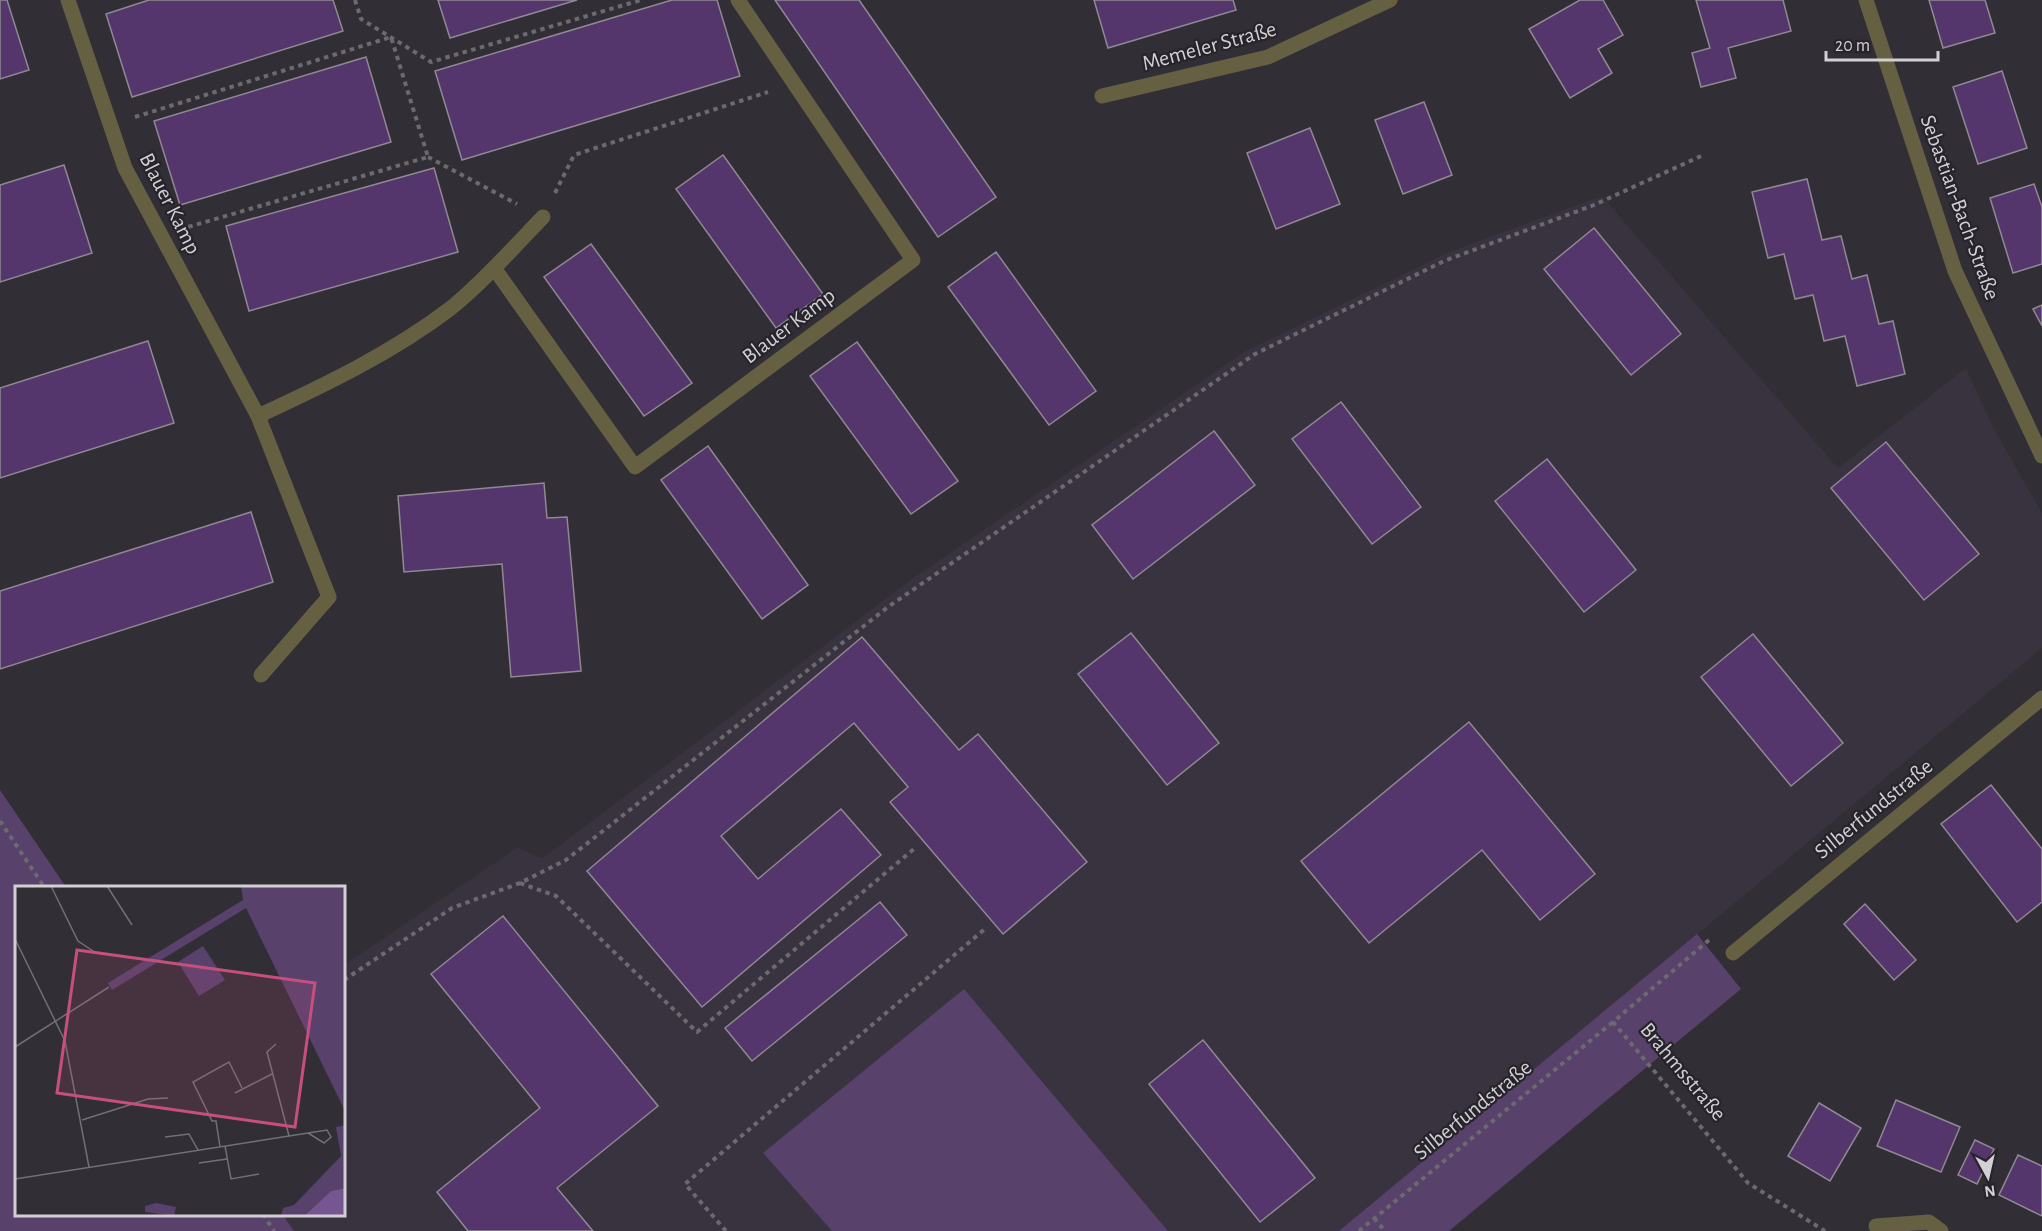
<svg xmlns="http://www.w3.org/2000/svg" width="2042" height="1231" viewBox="0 0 2042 1231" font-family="'Alegreya Sans',sans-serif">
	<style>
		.built { fill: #39323f }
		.green { fill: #58416b }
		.building { fill: #54356c; stroke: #8e8992; stroke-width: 1.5 }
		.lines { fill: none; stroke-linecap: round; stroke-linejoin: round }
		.path { stroke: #6c696f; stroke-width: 4; stroke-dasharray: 4.5 4.5; stroke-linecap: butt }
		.street { stroke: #666043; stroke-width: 15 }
		.labels { text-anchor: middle; stroke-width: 4.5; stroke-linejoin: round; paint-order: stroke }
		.street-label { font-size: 22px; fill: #d3d0d5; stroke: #27242b }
		.inset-road { fill: none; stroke: #726f75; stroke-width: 1.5 }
		.view { fill: #c74f80; fill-opacity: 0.15; stroke: #c74f80; stroke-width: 3 }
		.inset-edge { fill: none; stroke: #d3d0d5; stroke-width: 3 }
	</style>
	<rect width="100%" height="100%" fill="#312e35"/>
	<polygon class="built" points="1602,196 1838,468 1966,368 1993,427 2042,513 2042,648 1340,1231 294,1231 283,1215 344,1214 344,965 518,847 542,859 912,579 1244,352 1449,252"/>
	<g class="green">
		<polygon points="0,790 66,887 16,888 16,1214 283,1215 294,1231 0,1231"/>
		<polygon points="1697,934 1741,989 1449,1231 1339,1231"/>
		<polygon points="964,989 1168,1231 832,1231 763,1153"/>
	</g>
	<g class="building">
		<polygon points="0,0 7,0 29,70 0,79"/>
		<polygon points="149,0 333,0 343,31 132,97 106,14"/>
		<polygon points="438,0 577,0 450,38"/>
		<polygon points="672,0 717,0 740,76 462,160 435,71"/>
		<polygon points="775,0 859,0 996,197 938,237"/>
		<polygon points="1094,0 1233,0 1236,10 1108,48"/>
		<polygon points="1580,0 1603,0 1623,35 1598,49 1612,73 1570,98 1529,29"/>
		<polygon points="1696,0 1783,0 1791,31 1728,48 1736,78 1701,87 1692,53 1710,48"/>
		<polygon points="1929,0 1985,0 1995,33 1943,48"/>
		<polygon points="366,57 391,142 180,205 154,121"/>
		<polygon points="2002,71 2027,148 1978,164 1953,87"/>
		<polygon points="1424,102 1452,175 1403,194 1375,120"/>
		<polygon points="1310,128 1340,204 1276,229 1247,153"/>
		<polygon points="723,155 823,294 776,328 676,189"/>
		<polygon points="64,165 92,253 0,282 0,185"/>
		<polygon points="434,168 458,252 249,311 226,226"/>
		<polygon points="1807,179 1822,240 1841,236 1852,279 1867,275 1879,324 1893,321 1905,374 1857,386 1845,336 1824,341 1813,295 1795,299 1784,254 1768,258 1752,192"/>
		<polygon points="2034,184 2042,207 2042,264 2013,273 1990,198"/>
		<polygon points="1594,228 1681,334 1631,375 1544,269"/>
		<polygon points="591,244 692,383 644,416 544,277"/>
		<polygon points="996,252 1096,391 1049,425 948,287"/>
		<polygon points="2042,305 2042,326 2033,309"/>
		<polygon points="148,341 174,423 0,478 0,388"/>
		<polygon points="857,342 958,481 911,514 810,376"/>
		<polygon points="1341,402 1421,507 1372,544 1292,439"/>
		<polygon points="1214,431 1255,485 1133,579 1092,525"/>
		<polygon points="1886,442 1979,554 1924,600 1831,488"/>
		<polygon points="708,446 808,585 762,619 661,480"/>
		<polygon points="1547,459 1636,570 1584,612 1495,501"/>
		<polygon points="544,483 547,518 567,517 581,671 511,677 502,564 404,572 398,496"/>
		<polygon points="251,512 273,582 0,669 0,591"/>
		<polygon points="1131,633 1219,743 1167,785 1078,674"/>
		<polygon points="1753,634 1843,743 1791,786 1701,677"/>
		<polygon points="862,637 959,750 978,734 1087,862 1003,934 890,802 908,787 854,723 721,836 758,879 841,809 881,855 702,1007 587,871"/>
		<polygon points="1469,722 1595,874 1540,920 1482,850 1369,943 1301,861"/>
		<polygon points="1991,785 2042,849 2042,902 2017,922 1941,824"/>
		<polygon points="880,902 907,935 752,1061 725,1028"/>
		<polygon points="1865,904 1916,960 1894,980 1844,924"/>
		<polygon points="503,916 658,1106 557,1188 593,1231 468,1231 437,1192 540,1108 431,974"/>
		<polygon points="1203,1040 1315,1178 1260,1222 1149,1084"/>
		<polygon points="1896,1100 1960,1127 1941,1172 1877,1146"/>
		<polygon points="1819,1103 1861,1128 1830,1181 1788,1156"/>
		<polygon points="1975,1140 1994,1149 1977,1184 1958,1175"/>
		<polygon points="2018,1155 2042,1166 2042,1216 1999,1195"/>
	</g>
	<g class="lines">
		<g class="path">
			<polyline points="355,0 361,19 431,62 641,0"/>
			<polyline points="135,117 391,37 428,157 188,227"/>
			<polyline points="428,157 517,204"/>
			<polyline points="555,193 574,155 768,92"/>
			<polyline points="0,821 45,888"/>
			<polyline points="520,883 556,896 697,1032 915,848"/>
			<polyline points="1709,940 1613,1022 1748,1183 1825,1231"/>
			<polyline points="344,980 452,908 520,883 566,860 888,607 1255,354 1444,261 1594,205 1701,156"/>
			<polyline points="263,1214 274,1231"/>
			<polyline points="1374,1218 1385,1231"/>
			<polyline points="726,1231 685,1184 986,928"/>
			<polyline points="1359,1231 1613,1022"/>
		</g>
		<g class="street">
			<polyline points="68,0 125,168 258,416 329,597 261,675"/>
			<polyline points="1866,0 1955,271 2042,456"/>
			<polyline points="1102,96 1268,57 1390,0"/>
			<polyline points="494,268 635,467 913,260 738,0"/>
			<path d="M 258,416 C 325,385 392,353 451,308 C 484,281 513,248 543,217"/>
			<polyline points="1733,953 2042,698"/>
			<polyline points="1876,1226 1929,1222 1941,1231"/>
		</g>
	</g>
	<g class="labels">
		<g class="street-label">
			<text transform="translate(1209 45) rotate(-15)" y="8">Memeler Straße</text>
			<text transform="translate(171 203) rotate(63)" y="8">Blauer Kamp</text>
			<text transform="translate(1961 207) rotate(70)" y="8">Sebastian-Bach-Straße</text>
			<text transform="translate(788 325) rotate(-37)" y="8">Blauer Kamp</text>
			<text transform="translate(1873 808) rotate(-39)" y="8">Silberfundstraße</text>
			<text transform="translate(1684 1071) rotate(50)" y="8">Brahmsstraße</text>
			<text transform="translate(1472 1109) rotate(-39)" y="8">Silberfundstraße</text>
		</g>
	</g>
	<g transform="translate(15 886)">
		<rect width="330" height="330" fill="#312e35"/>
		<path d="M 226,0 L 330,0 L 330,225 L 231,22 L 97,104 L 93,97 L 228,14 ZM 188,60 L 210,94 L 184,110 L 163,76 ZM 330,239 L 330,302 L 316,305 L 289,330 L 266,330 L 268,322 L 279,319 L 326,270 L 321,241 ZM 141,317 L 161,321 L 159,330 L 130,326 L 130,320 Z" fill="#58416b"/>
		<path d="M 330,302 L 330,330 L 289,330 L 316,305 Z" fill="#765690"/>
		<path class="inset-road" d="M 36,0 L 63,55 L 81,67M 92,0 L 117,39M 0,53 L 50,155 L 74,281M 261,158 L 252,166 L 274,250M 0,161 L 94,101M 220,207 L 257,188M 67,234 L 133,213 L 153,212M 150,251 L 174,248 L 183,264M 210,260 L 216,293 L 244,288M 205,261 L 201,235 L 197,235 L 178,196 L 214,176 L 227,202M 184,277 L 212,273M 0,293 L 274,250 L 312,244 L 316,251 L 309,257 L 293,247"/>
		<path class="view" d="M 62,64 L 300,97 L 280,241 L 42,207 Z"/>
		<rect width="330" height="330" class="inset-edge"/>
	</g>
	<g transform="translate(1988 1177) rotate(172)" stroke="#27242b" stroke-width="4.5" paint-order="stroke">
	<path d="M0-4.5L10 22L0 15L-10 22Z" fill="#d3d0d5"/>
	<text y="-9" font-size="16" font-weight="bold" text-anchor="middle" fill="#d3d0d5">N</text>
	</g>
	<path d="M1826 51v9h112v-9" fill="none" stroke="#d3d0d5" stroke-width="3"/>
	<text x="1835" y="51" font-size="18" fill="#d3d0d5" stroke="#27242b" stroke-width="4.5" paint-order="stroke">20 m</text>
</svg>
